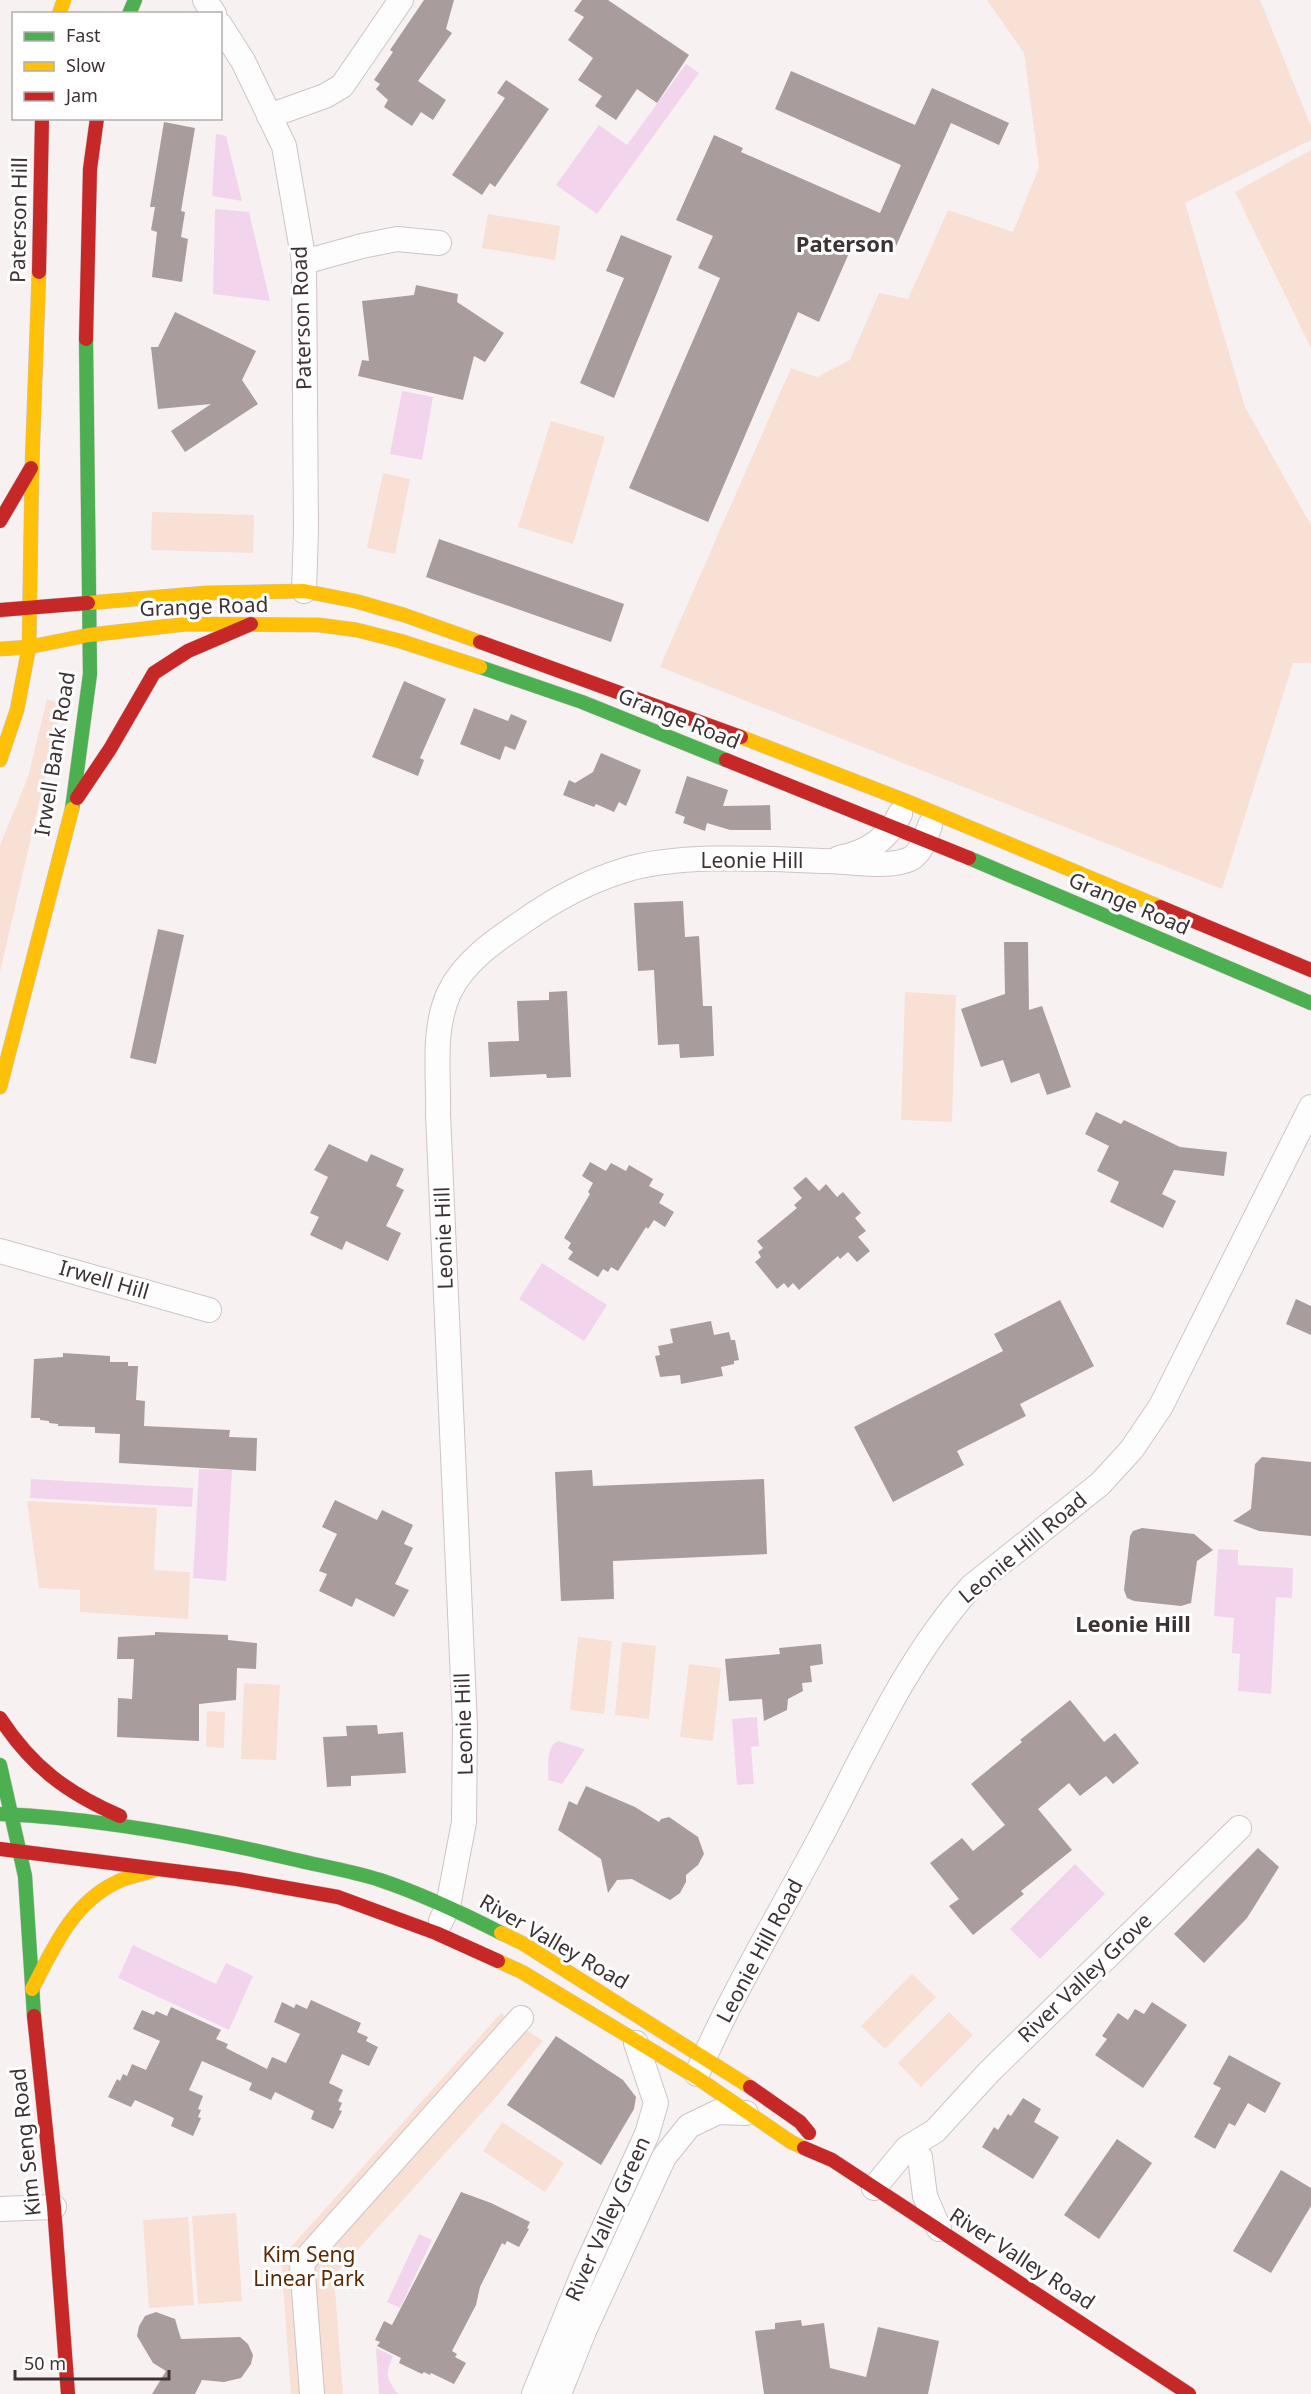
<svg xmlns="http://www.w3.org/2000/svg" width="1311" height="2394" viewBox="0 0 1311 2394" font-family="'Noto Sans',sans-serif">
	<style>
		.green { fill: #f8e0d5 }
		.water { fill: #f2d5ed }
		.building { fill: #a89c9c }
		.lines { fill: none; stroke-linecap: round; stroke-linejoin: round }
		.street-casing { stroke: #cec4c5; stroke-width: 26 }
		.fast-casing { stroke: #cec4c5; stroke-width: 15 }
		.slow-casing { stroke: #cec4c5; stroke-width: 15 }
		.jam-casing { stroke: #cec4c5; stroke-width: 15 }
		.street { stroke: #fefdfd; stroke-width: 24 }
		.fast { stroke: #4caf50; stroke-width: 14 }
		.slow { stroke: #ffc107; stroke-width: 14 }
		.jam { stroke: #c62828; stroke-width: 14 }
		.labels { text-anchor: middle; stroke-width: 6; stroke-linejoin: round; paint-order: stroke }
		.street-label { font-size: 21px; fill: #3f3234; stroke: #fff }
		.park-label { font-size: 21px; fill: #5d2900; stroke: #fff }
		.neighbourhood-label { font-size: 22px; font-weight: bold; fill: #3f3234; stroke: #fff }
	</style>
	<rect width="100%" height="100%" fill="#f8f1f2"/>
	<g class="green">
		<polygon points="987,0 1260,0 1311,126 1311,140 1185,203 1245,407 1311,525 1311,663 1293,663 1222,889 660,667 791,368 817,377 850,360 879,293 908,299 948,210 1013,232 1039,167 1024,53"/>
		<polygon points="1311,150 1311,348 1235,192"/>
		<polygon points="488,214 560,226 555,260 482,248"/>
		<polygon points="551,421 605,437 573,544 518,527"/>
		<polygon points="383,473 410,479 395,554 367,548"/>
		<polygon points="152,512 254,515 253,553 151,550"/>
		<polygon points="47,699 62,704 0,972 0,845 28,777"/>
		<polygon points="905,992 956,995 952,1122 901,1120"/>
		<polygon points="27,1501 157,1508 154,1570 190,1572 188,1619 80,1612 80,1590 39,1588"/>
		<polygon points="578,1637 612,1641 604,1714 570,1710"/>
		<polygon points="622,1642 656,1646 649,1719 615,1715"/>
		<polygon points="689,1664 721,1668 713,1741 680,1737"/>
		<polygon points="244,1683 280,1685 276,1760 241,1759"/>
		<polygon points="207,1711 225,1712 224,1748 206,1747"/>
		<polygon points="912,1974 936,1997 885,2049 861,2026"/>
		<polygon points="949,2012 973,2035 921,2087 898,2063"/>
		<polygon points="501,2013 543,2041 497,2096 334,2276 343,2394 291,2394 281,2258"/>
		<polygon points="502,2122 564,2163 545,2192 483,2151"/>
		<polygon points="236,2213 242,2301 198,2304 192,2216"/>
		<polygon points="188,2217 194,2305 149,2308 143,2220"/>
	</g>
	<g class="water">
		<polygon points="686,64 699,73 597,214 556,185 599,125 627,145"/>
		<polygon points="216,134 226,136 242,201 212,196"/>
		<polygon points="215,209 249,212 270,301 213,294"/>
		<polygon points="402,391 433,397 422,460 390,454"/>
		<polygon points="542,1263 607,1305 584,1341 519,1299"/>
		<polygon points="199,1469 232,1470 226,1581 193,1578"/>
		<polygon points="31,1479 193,1488 192,1507 30,1498"/>
		<polygon points="1218,1549 1238,1550 1238,1565 1293,1568 1292,1598 1276,1597 1271,1694 1238,1691 1240,1654 1232,1653 1234,1618 1214,1616"/>
		<polygon points="757,1717 759,1746 751,1747 754,1784 737,1785 732,1719"/>
		<path d="M 558,1741 L 585,1749 L 562,1784 L 548,1780 C 549,1768 545,1746 558,1741 Z"/>
		<polygon points="1075,1864 1105,1894 1040,1959 1010,1929"/>
		<polygon points="133,1945 216,1984 226,1963 253,1976 229,2030 118,1978"/>
		<polygon points="419,2234 432,2240 400,2308 387,2302"/>
		<path d="M 376,2348 L 393,2356 C 385,2374 386,2378 398,2394 L 379,2394 Z"/>
	</g>
	<g class="building">
		<polygon points="424,0 454,0 446,29 452,33 418,81 446,100 433,120 421,112 412,126 384,107 388,100 376,89 380,84 374,80 393,52 390,50"/>
		<polygon points="582,0 608,0 689,55 657,103 637,89 616,120 595,106 602,96 578,80 593,58 568,40 584,17 574,11"/>
		<polygon points="791,71 915,125 932,88 1009,123 999,145 951,123 893,253 856,237 819,322 798,312 708,522 629,488 720,278 698,268 713,236 676,220 714,135 743,148 741,152 880,213 901,165 775,109"/>
		<polygon points="506,80 549,109 495,187 490,183 482,195 452,175 505,98 497,93"/>
		<polygon points="164,122 195,128 181,211 185,212 181,237 188,239 182,282 152,277 157,232 151,230 155,207 150,207"/>
		<polygon points="621,235 672,256 614,398 580,383 624,278 606,271"/>
		<polygon points="416,285 458,294 457,302 504,333 485,362 474,356 463,400 358,376 362,360 369,361 362,301 414,295"/>
		<polygon points="175,312 256,351 242,380 258,404 185,452 171,431 211,404 158,409 151,347 158,347"/>
		<polygon points="439,539 624,604 611,642 426,577"/>
		<polygon points="404,681 446,699 420,758 424,760 418,776 372,757"/>
		<polygon points="474,708 508,721 511,714 527,721 515,750 505,746 500,760 460,744"/>
		<polygon points="601,753 641,770 626,806 619,802 614,812 596,804 594,807 563,795 569,780 575,783 593,772"/>
		<polygon points="687,776 728,790 723,806 770,805 771,830 730,830 707,823 705,831 683,823 685,817 675,813"/>
		<polygon points="683,901 685,937 699,936 703,1006 712,1006 714,1056 680,1058 679,1044 658,1045 654,970 638,971 634,903"/>
		<polygon points="158,929 184,935 156,1064 130,1058"/>
		<polygon points="1004,942 1028,942 1029,1010 1042,1006 1071,1087 1047,1095 1039,1073 1011,1083 1003,1060 981,1067 961,1009 1005,994"/>
		<polygon points="567,991 571,1077 547,1078 546,1074 490,1077 488,1042 519,1041 517,1001 549,1000 549,992"/>
		<polygon points="1096,1112 1121,1124 1124,1120 1180,1147 1227,1152 1224,1176 1174,1170 1162,1194 1176,1201 1163,1228 1110,1202 1119,1182 1097,1171 1109,1146 1085,1134"/>
		<polygon points="329,1144 367,1162 371,1154 404,1169 396,1186 404,1190 386,1226 401,1233 388,1261 346,1241 342,1250 310,1235 319,1217 310,1213 328,1177 314,1170"/>
		<polygon points="590,1162 606,1171 611,1163 626,1171 629,1165 653,1179 649,1186 664,1194 659,1203 674,1212 665,1227 654,1220 648,1229 646,1227 618,1271 611,1267 608,1272 603,1269 598,1277 568,1259 573,1252 568,1248 571,1243 564,1238 590,1194 588,1192 593,1183 582,1176"/>
		<polygon points="806,1177 819,1191 826,1184 837,1197 843,1192 861,1213 855,1218 866,1231 858,1237 870,1251 857,1262 848,1252 840,1259 838,1256 799,1290 793,1283 788,1288 784,1283 777,1289 755,1262 761,1257 758,1252 763,1248 757,1241 797,1208 794,1205 802,1198 793,1188"/>
		<polygon points="1296,1299 1311,1306 1311,1335 1286,1324"/>
		<polygon points="1060,1300 1094,1366 1020,1404 1026,1416 957,1451 964,1465 893,1502 854,1427 1003,1351 994,1334"/>
		<polygon points="711,1321 714,1335 729,1332 731,1340 735,1340 739,1360 734,1361 734,1364 721,1367 723,1376 681,1384 680,1375 660,1377 655,1356 660,1355 658,1346 673,1343 670,1329"/>
		<polygon points="63,1353 110,1356 110,1362 128,1362 128,1366 138,1366 136,1400 145,1401 144,1426 230,1430 229,1437 257,1438 256,1471 119,1463 120,1434 95,1433 95,1427 58,1426 58,1424 49,1423 49,1421 40,1420 40,1418 31,1418 34,1359 63,1357"/>
		<polygon points="1262,1457 1311,1462 1311,1536 1259,1531 1233,1521 1251,1509 1255,1464"/>
		<polygon points="592,1470 593,1486 764,1479 767,1554 613,1561 614,1599 561,1601 555,1472"/>
		<polygon points="335,1500 377,1520 382,1510 413,1525 404,1544 413,1548 395,1584 409,1590 394,1617 356,1598 352,1607 319,1591 327,1574 319,1571 337,1534 322,1527"/>
		<polygon points="1142,1528 1194,1534 1213,1550 1197,1561 1191,1603 1181,1606 1134,1601 1127,1598 1124,1590 1130,1536 1133,1531"/>
		<polygon points="155,1632 228,1635 228,1640 257,1643 256,1669 237,1668 236,1700 199,1704 199,1741 117,1737 118,1698 132,1699 134,1659 117,1659 118,1637 155,1635"/>
		<polygon points="821,1644 823,1664 810,1666 812,1682 802,1683 803,1691 788,1699 787,1710 764,1721 762,1699 729,1701 725,1659 780,1654 779,1648"/>
		<polygon points="1070,1700 1104,1742 1115,1733 1139,1763 1113,1784 1106,1776 1080,1796 1069,1783 1038,1809 1072,1850 1021,1891 1024,1894 973,1935 949,1906 959,1899 930,1863 962,1838 973,1851 1005,1825 971,1784 1022,1742 1020,1740"/>
		<polygon points="377,1725 378,1734 403,1732 406,1773 351,1776 351,1786 327,1787 323,1737 347,1736 346,1726"/>
		<polygon points="586,1786 635,1807 659,1822 661,1819 669,1817 698,1837 704,1854 698,1865 686,1875 686,1882 680,1893 670,1900 632,1879 617,1880 608,1893 601,1859 558,1830 569,1801 577,1805"/>
		<polygon points="1258,1848 1279,1867 1247,1918 1204,1963 1174,1934"/>
		<polygon points="311,2000 361,2023 357,2032 368,2037 366,2041 378,2047 369,2066 342,2054 329,2083 343,2090 338,2101 342,2103 339,2110 342,2111 333,2129 311,2119 314,2111 275,2092 271,2100 249,2090 252,2083 202,2061 189,2090 203,2096 198,2109 201,2110 198,2117 201,2118 193,2136 171,2126 174,2118 155,2109 135,2100 131,2107 108,2097 117,2079 120,2081 123,2074 127,2076 132,2064 146,2070 160,2041 133,2029 142,2010 154,2015 156,2011 167,2016 171,2007 221,2030 216,2039 228,2044 226,2048 267,2069 272,2057 286,2063 300,2034 274,2022 282,2002 294,2008 296,2004 307,2009"/>
		<polygon points="1152,2002 1187,2025 1143,2088 1095,2055 1107,2039 1102,2036 1118,2013 1128,2020 1135,2009 1144,2014"/>
		<polygon points="556,2036 623,2080 636,2097 634,2109 601,2165 507,2105"/>
		<polygon points="1229,2055 1281,2083 1265,2113 1248,2103 1235,2126 1229,2123 1215,2149 1194,2137 1221,2088 1213,2084"/>
		<polygon points="1023,2098 1041,2109 1034,2122 1059,2137 1033,2179 982,2147 994,2127 998,2130 1008,2114 1011,2116"/>
		<polygon points="1117,2139 1152,2163 1099,2239 1064,2215"/>
		<polygon points="1281,2170 1311,2188 1311,2206 1271,2273 1233,2251"/>
		<polygon points="461,2192 491,2203 530,2222 527,2228 529,2229 519,2247 507,2241 505,2245 502,2243 480,2287 476,2305 452,2351 457,2354 455,2357 466,2363 454,2384 431,2373 430,2375 424,2372 422,2374 399,2363 401,2358 377,2346 380,2342 375,2340 384,2321 392,2325"/>
		<polygon points="156,2312 175,2319 181,2339 240,2337 248,2344 253,2355 251,2364 241,2378 224,2382 202,2380 195,2394 152,2394 166,2371 153,2363 137,2336 139,2326 145,2316"/>
		<polygon points="801,2320 802,2326 824,2323 830,2368 866,2377 878,2327 939,2341 928,2394 764,2394 755,2331 775,2329 775,2323"/>
	</g>
	<g class="lines">
		<g class="street-casing">
			<g id="street">
				<polyline points="205,0 214,14"/>
				<polyline points="220,25 243,61 284,146 304,262 306,531 304,591"/>
				<polyline points="269,116 325,96 342,86 401,0"/>
				<polyline points="304,262 362,246 397,239 439,243"/>
				<path d="M 839,858 C 866,853 888,839 900,814"/>
				<polyline points="0,1251 209,1310"/>
				<path d="M 441,1921 L 448,1906 L 464,1822 L 465,1726 L 438,1114 C 439,1074 432,1030 449,993 C 464,961 496,940 524,921 C 555,899 589,881 625,870 C 681,853 766,859 825,861 C 847,861 889,869 910,859 C 922,853 926,836 930,825"/>
				<path d="M 697,2074 C 732,1993 778,1917 819,1840 C 864,1756 906,1658 971,1587 L 1100,1484 L 1132,1449 L 1161,1406 L 1311,1107"/>
				<polyline points="920,2157 925,2196 939,2229"/>
				<polyline points="874,2188 907,2148 935,2131 989,2072 1239,1828"/>
				<polyline points="0,2209 54,2207"/>
				<polyline points="312,2394 302,2263 521,2018"/>
				<polyline points="534,2394 585,2269 647,2134 656,2103 636,2043"/>
				<polyline points="559,2394 584,2331 664,2157 689,2126 718,2112 746,2113"/>
			</g>
		</g>
		<g class="fast-casing">
			<g id="fast">
				<polyline points="129,14 135,0"/>
				<polyline points="480,667 582,702 726,760"/>
				<polyline points="72,809 90,674 86,339"/>
				<polyline points="969,858 1311,1003"/>
				<polyline points="0,1765 25,1876 34,2016"/>
				<path d="M 0,1814 C 98,1818 196,1836 292,1859 C 321,1866 352,1871 380,1880 C 422,1894 462,1913 501,1933"/>
			</g>
		</g>
		<g class="slow-casing">
			<g id="slow">
				<polyline points="59,14 64,0"/>
				<polyline points="88,603 206,593 304,591 355,601 404,615 480,642"/>
				<polyline points="89,635 187,624 319,625 357,630 400,641 480,667"/>
				<polyline points="0,649 29,647 89,635"/>
				<polyline points="741,737 906,801 1160,907"/>
				<polyline points="0,760 17,710 29,647 32,466 39,272"/>
				<polyline points="0,1087 72,809"/>
				<polyline points="501,1933 522,1943 750,2087"/>
				<polyline points="498,1961 522,1972 696,2077 791,2142 804,2148"/>
				<path d="M 32,1989 C 53,1949 72,1904 115,1883 C 127,1876 142,1875 155,1870"/>
			</g>
		</g>
		<g class="jam-casing">
			<g id="jam">
				<polyline points="39,272 42,118"/>
				<polyline points="86,339 90,169 97,118"/>
				<polyline points="0,521 31,468"/>
				<polyline points="0,610 88,603"/>
				<polyline points="480,642 741,737"/>
				<polyline points="726,760 969,858"/>
				<polyline points="77,798 110,749 154,673 188,651 251,624"/>
				<polyline points="1160,907 1311,970"/>
				<path d="M 0,1718 C 32,1767 67,1793 120,1816"/>
				<polyline points="0,1849 237,1879 338,1897 436,1933 498,1961"/>
				<polyline points="34,2016 54,2207 68,2394"/>
				<polyline points="750,2087 800,2122 809,2133"/>
				<polyline points="804,2148 832,2160 1189,2394"/>
			</g>
		</g>
		<use href="#street" class="street"/>
		<use href="#fast" class="fast"/>
		<use href="#slow" class="slow"/>
		<use href="#jam" class="jam"/>
	</g>
	<g class="labels">
		<g class="street-label">
			<text transform="translate(19 220) rotate(-89)" y="7">Paterson Hill</text>
			<text transform="translate(302 318) rotate(-92)" y="7">Paterson Road</text>
			<text transform="translate(204 607) rotate(-2)" y="7">Grange Road</text>
			<text transform="translate(679 719) rotate(22)" y="7">Grange Road</text>
			<text transform="translate(55 754) rotate(-81)" y="7">Irwell Bank Road</text>
			<text x="752" y="868">Leonie Hill</text>
			<text transform="translate(1129 904) rotate(23)" y="7">Grange Road</text>
			<text transform="translate(444 1238) rotate(-92)" y="7">Leonie Hill</text>
			<text transform="translate(104 1280) rotate(16)" y="7">Irwell Hill</text>
			<text transform="translate(1023 1548) rotate(-40)" y="7">Leonie Hill Road</text>
			<text transform="translate(464 1724) rotate(-92)" y="7">Leonie Hill</text>
			<text transform="translate(554 1942) rotate(30)" y="7">River Valley Road</text>
			<text transform="translate(760 1951) rotate(-62)" y="7">Leonie Hill Road</text>
			<text transform="translate(1085 1978) rotate(-44)" y="7">River Valley Grove</text>
			<text transform="translate(26 2142) rotate(-96)" y="7">Kim Seng Road</text>
			<text transform="translate(608 2219) rotate(-66)" y="7">River Valley Green</text>
			<text transform="translate(1022 2259) rotate(33)" y="7">River Valley Road</text>
		</g>
		<g class="park-label">
			<text x="309" y="2262">Kim Seng<tspan x="309" dy="24">Linear Park</tspan></text>
		</g>
		<g class="neighbourhood-label">
			<text x="845" y="252">Paterson</text>
			<text x="1133" y="1632">Leonie Hill</text>
		</g>
	</g>
	<rect x="12" y="12" width="210" height="108" fill="#ffffff" stroke="#b2adae" stroke-width="1.5"/>
	<rect x="24" y="32" width="30" height="9" fill="#4caf50" stroke="#b2adae" stroke-width="1.5"/>
	<text x="66" y="42" font-size="18" fill="#3f3234">Fast</text>
	<rect x="24" y="62" width="30" height="9" fill="#ffc107" stroke="#b2adae" stroke-width="1.5"/>
	<text x="66" y="72" font-size="18" fill="#3f3234">Slow</text>
	<rect x="24" y="92" width="30" height="9" fill="#c62828" stroke="#b2adae" stroke-width="1.5"/>
	<text x="66" y="102" font-size="18" fill="#3f3234">Jam</text>
	<path d="M15 2370v9h154v-9" fill="none" stroke="#3f3234" stroke-width="3"/>
	<text x="24" y="2370" font-size="18" fill="#3f3234" stroke="#ffffff" stroke-width="4.5" paint-order="stroke">50 m</text>
</svg>
